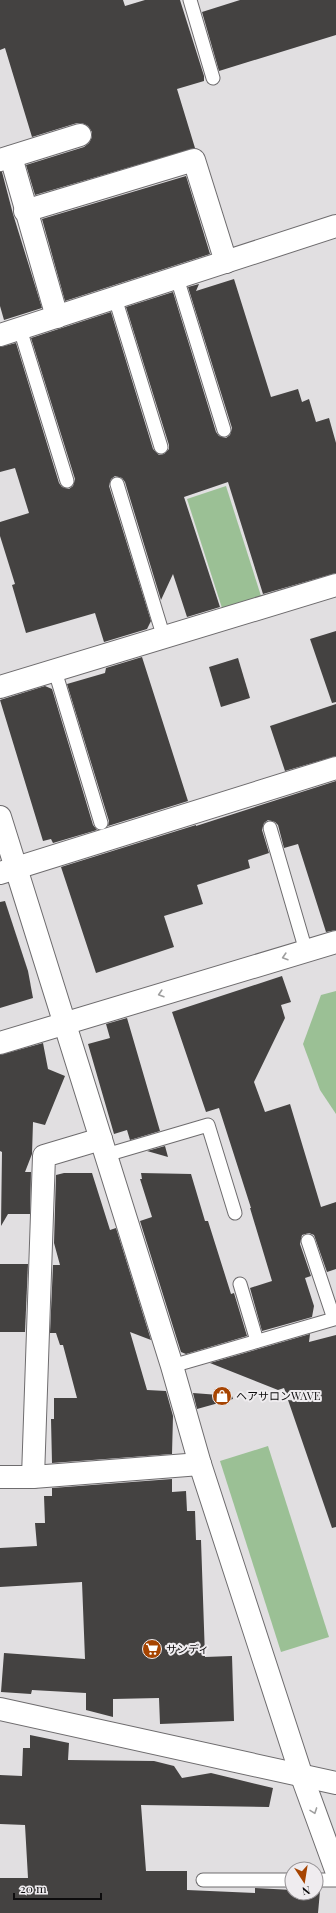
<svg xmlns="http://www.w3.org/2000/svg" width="336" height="1913" viewBox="0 0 336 1913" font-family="'Playfair Display','Noto Sans JP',serif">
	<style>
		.green { fill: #9bc095 }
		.building { fill: #444241 }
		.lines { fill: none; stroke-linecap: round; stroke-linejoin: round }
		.service-casing { stroke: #6e6c6e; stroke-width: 15 }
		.minor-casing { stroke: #6e6c6e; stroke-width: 24 }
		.tertiary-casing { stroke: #6e6c6e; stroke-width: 24 }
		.service { stroke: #fff; stroke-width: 13 }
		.minor { stroke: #fff; stroke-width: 22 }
		.tertiary { stroke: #fff; stroke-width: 22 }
		.oneway { stroke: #9e9e9e }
		.labels { text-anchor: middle; stroke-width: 4; stroke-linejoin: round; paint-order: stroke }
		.poi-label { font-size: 11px; fill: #0d0c0d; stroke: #efecef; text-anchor: start }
	</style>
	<rect width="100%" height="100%" fill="#e1dfe1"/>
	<g class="green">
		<polygon points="226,486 261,596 222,608 187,499"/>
		<polygon points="336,991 336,1114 320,1090 303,1044 321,995"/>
		<polygon points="268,1446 329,1637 281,1652 220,1461"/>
	</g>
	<g class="building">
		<polygon points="0,0 123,0 125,6 145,0 180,0 204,76 204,81 177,89 195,148 35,195 26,165 84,147 89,143 92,137 92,132 88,126 82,123 77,123 32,137 5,48 0,50"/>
		<polygon points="240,0 336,0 336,35 219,71 202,12"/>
		<polygon points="0,172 2,172 13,214 42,308 4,320 0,306"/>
		<polygon points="186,176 210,254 65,301 42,219"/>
		<polygon points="234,279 271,397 298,389 302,402 309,399 316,422 329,418 336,443 336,573 263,594 228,482 184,497 220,607 187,617 173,574 161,600 125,482 122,478 115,476 111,479 109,486 151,621 147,629 104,642 95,613 26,633 12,585 15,584 0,536 0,522 29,513 15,468 0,472 0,347 16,343 59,483 62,487 69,489 73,486 75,479 31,338 111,312 153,449 159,455 164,454 169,449 169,445 126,307 173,292 216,432 219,436 226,438 230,435 232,428 188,287 199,284 196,291"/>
		<polygon points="336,631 336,702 332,703 310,639"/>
		<polygon points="142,657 188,801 108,826 109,821 67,684 105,673 106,668"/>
		<polygon points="238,658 250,698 221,707 209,667"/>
		<polygon points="45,686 52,689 93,825 97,830 53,843 51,839 43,841 0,700"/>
		<polygon points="336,704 336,756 285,771 270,726"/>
		<polygon points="336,781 336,930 326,932 298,844 284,848 278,825 275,822 268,820 264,823 262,830 269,853 248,860 250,868 197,885 203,904 164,916 174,947 96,973 61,867 196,825 196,826"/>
		<polygon points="5,901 28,971 33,998 0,1008 0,902"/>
		<polygon points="282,976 291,1002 281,1005 285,1018 254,1082 265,1112 290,1104 321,1207 336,1202 336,1269 327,1272 314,1235 309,1233 302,1235 300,1244 311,1276 305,1278 314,1306 312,1317 262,1331 250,1288 272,1281 250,1208 251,1208 219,1108 206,1112 172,1012"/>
		<polygon points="127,1018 160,1131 130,1140 127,1130 114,1134 88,1044 110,1038 106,1024"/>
		<polygon points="43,1043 48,1069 65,1076 45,1125 33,1122 32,1154 25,1172 31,1172 30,1214 8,1214 1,1226 2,1152 0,1151 0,1055"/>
		<polygon points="165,1146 168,1157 147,1151"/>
		<polygon points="64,1173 92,1173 110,1230 116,1228 151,1340 130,1332 147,1390 166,1391 173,1416 172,1454 52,1463 51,1419 54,1419 54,1398 77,1398 63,1345 60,1345 56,1333 50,1333 53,1265 60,1265 54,1243 56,1175"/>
		<polygon points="141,1173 191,1174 205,1221 208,1221 231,1294 234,1293 247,1336 186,1354 181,1352 140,1221 152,1217 140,1179 142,1179"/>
		<polygon points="0,1264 28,1264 25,1332 0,1332"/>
		<polygon points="310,1334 309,1342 336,1335 336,1527 332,1528 288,1400 306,1402 286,1393 284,1388 278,1390 210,1363"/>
		<polygon points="193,1393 232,1396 233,1399 197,1409"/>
		<polygon points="172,1479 172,1492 186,1491 187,1511 195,1511 196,1540 201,1540 205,1657 232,1656 234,1721 160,1724 159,1698 113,1699 113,1717 86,1710 86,1693 32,1690 31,1694 1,1692 4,1653 85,1659 82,1582 0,1587 0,1548 37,1546 35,1523 45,1523 44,1496 52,1496 52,1488"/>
		<polygon points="30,1735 69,1743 68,1760 154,1761 174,1766 182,1778 211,1773 273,1788 269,1807 141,1805 146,1871 187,1871 187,1890 255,1893 255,1888 292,1890 292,1893 316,1893 316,1891 320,1891 318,1913 0,1913 0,1878 28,1878 25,1825 0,1824 0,1775 22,1776 23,1748 30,1748"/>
	</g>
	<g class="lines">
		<g class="service-casing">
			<g id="service">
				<polyline points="190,0 213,78"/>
				<polyline points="177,278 224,430"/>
				<polyline points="115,298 161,447"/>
				<polyline points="20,329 67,481"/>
				<polyline points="117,484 164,638"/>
				<polyline points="55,671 101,823"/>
				<polyline points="270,828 306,951"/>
				<polyline points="106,1155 208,1125 235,1213"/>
				<polyline points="240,1284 257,1341"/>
				<polyline points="172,1366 334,1319 308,1241"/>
				<polyline points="203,1880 292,1880"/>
				<polyline points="316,1880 336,1880"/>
			</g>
		</g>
		<g class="minor-casing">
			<g id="minor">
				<polyline points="11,157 57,317"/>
				<polyline points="0,160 80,135"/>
				<polyline points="25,211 194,160 226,262"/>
				<polyline points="0,335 336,226"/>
				<polyline points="0,687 336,585"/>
				<polyline points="0,873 336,768"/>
				<polyline points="0,1043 336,942"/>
				<polyline points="0,1477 33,1477 200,1464"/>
				<polyline points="33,1477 44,1156 101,1139"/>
				<polyline points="0,1709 336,1783"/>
			</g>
		</g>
		<g class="tertiary-casing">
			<polyline id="tertiary" points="0,817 172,1366 200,1464 301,1774 336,1870"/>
		</g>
		<use href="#service" class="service"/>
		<use href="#minor" class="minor"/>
		<use href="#tertiary" class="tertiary"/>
	</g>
	<defs><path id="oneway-chevron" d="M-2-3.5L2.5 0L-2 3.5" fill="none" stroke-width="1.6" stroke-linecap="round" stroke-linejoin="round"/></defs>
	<g class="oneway">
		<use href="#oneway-chevron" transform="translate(285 957) rotate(163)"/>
		<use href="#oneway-chevron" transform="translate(161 994) rotate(163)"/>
		<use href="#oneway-chevron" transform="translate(314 1811) rotate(70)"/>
	</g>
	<defs>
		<g id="shop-disc" transform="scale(1)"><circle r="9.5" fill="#a64401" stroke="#efecef"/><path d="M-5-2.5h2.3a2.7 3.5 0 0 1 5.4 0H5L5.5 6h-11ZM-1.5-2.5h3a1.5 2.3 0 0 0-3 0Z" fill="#fff"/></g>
		<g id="supermarket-disc" transform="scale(1)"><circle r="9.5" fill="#a64401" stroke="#efecef"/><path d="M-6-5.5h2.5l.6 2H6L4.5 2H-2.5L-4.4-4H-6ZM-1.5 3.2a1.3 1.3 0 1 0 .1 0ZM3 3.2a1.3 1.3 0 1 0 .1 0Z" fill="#fff"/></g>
	</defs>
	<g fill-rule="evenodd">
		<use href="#shop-disc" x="222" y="1396"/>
		<use href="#supermarket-disc" x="152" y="1649"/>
	</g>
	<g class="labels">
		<g class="poi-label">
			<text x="236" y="1400">ヘアサロンWAVE</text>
			<text x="166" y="1653">サンディ</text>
		</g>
	</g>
	<g transform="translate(304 1881) rotate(168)"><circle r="19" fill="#efecef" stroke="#959295"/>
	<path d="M0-3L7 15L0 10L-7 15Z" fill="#a64401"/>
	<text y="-6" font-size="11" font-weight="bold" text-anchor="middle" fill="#0d0c0d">N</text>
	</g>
	<path d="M14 1893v6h87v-6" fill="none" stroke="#0d0c0d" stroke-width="2"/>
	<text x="20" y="1893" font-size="12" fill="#0d0c0d" stroke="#efecef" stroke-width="3" paint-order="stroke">20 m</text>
</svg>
